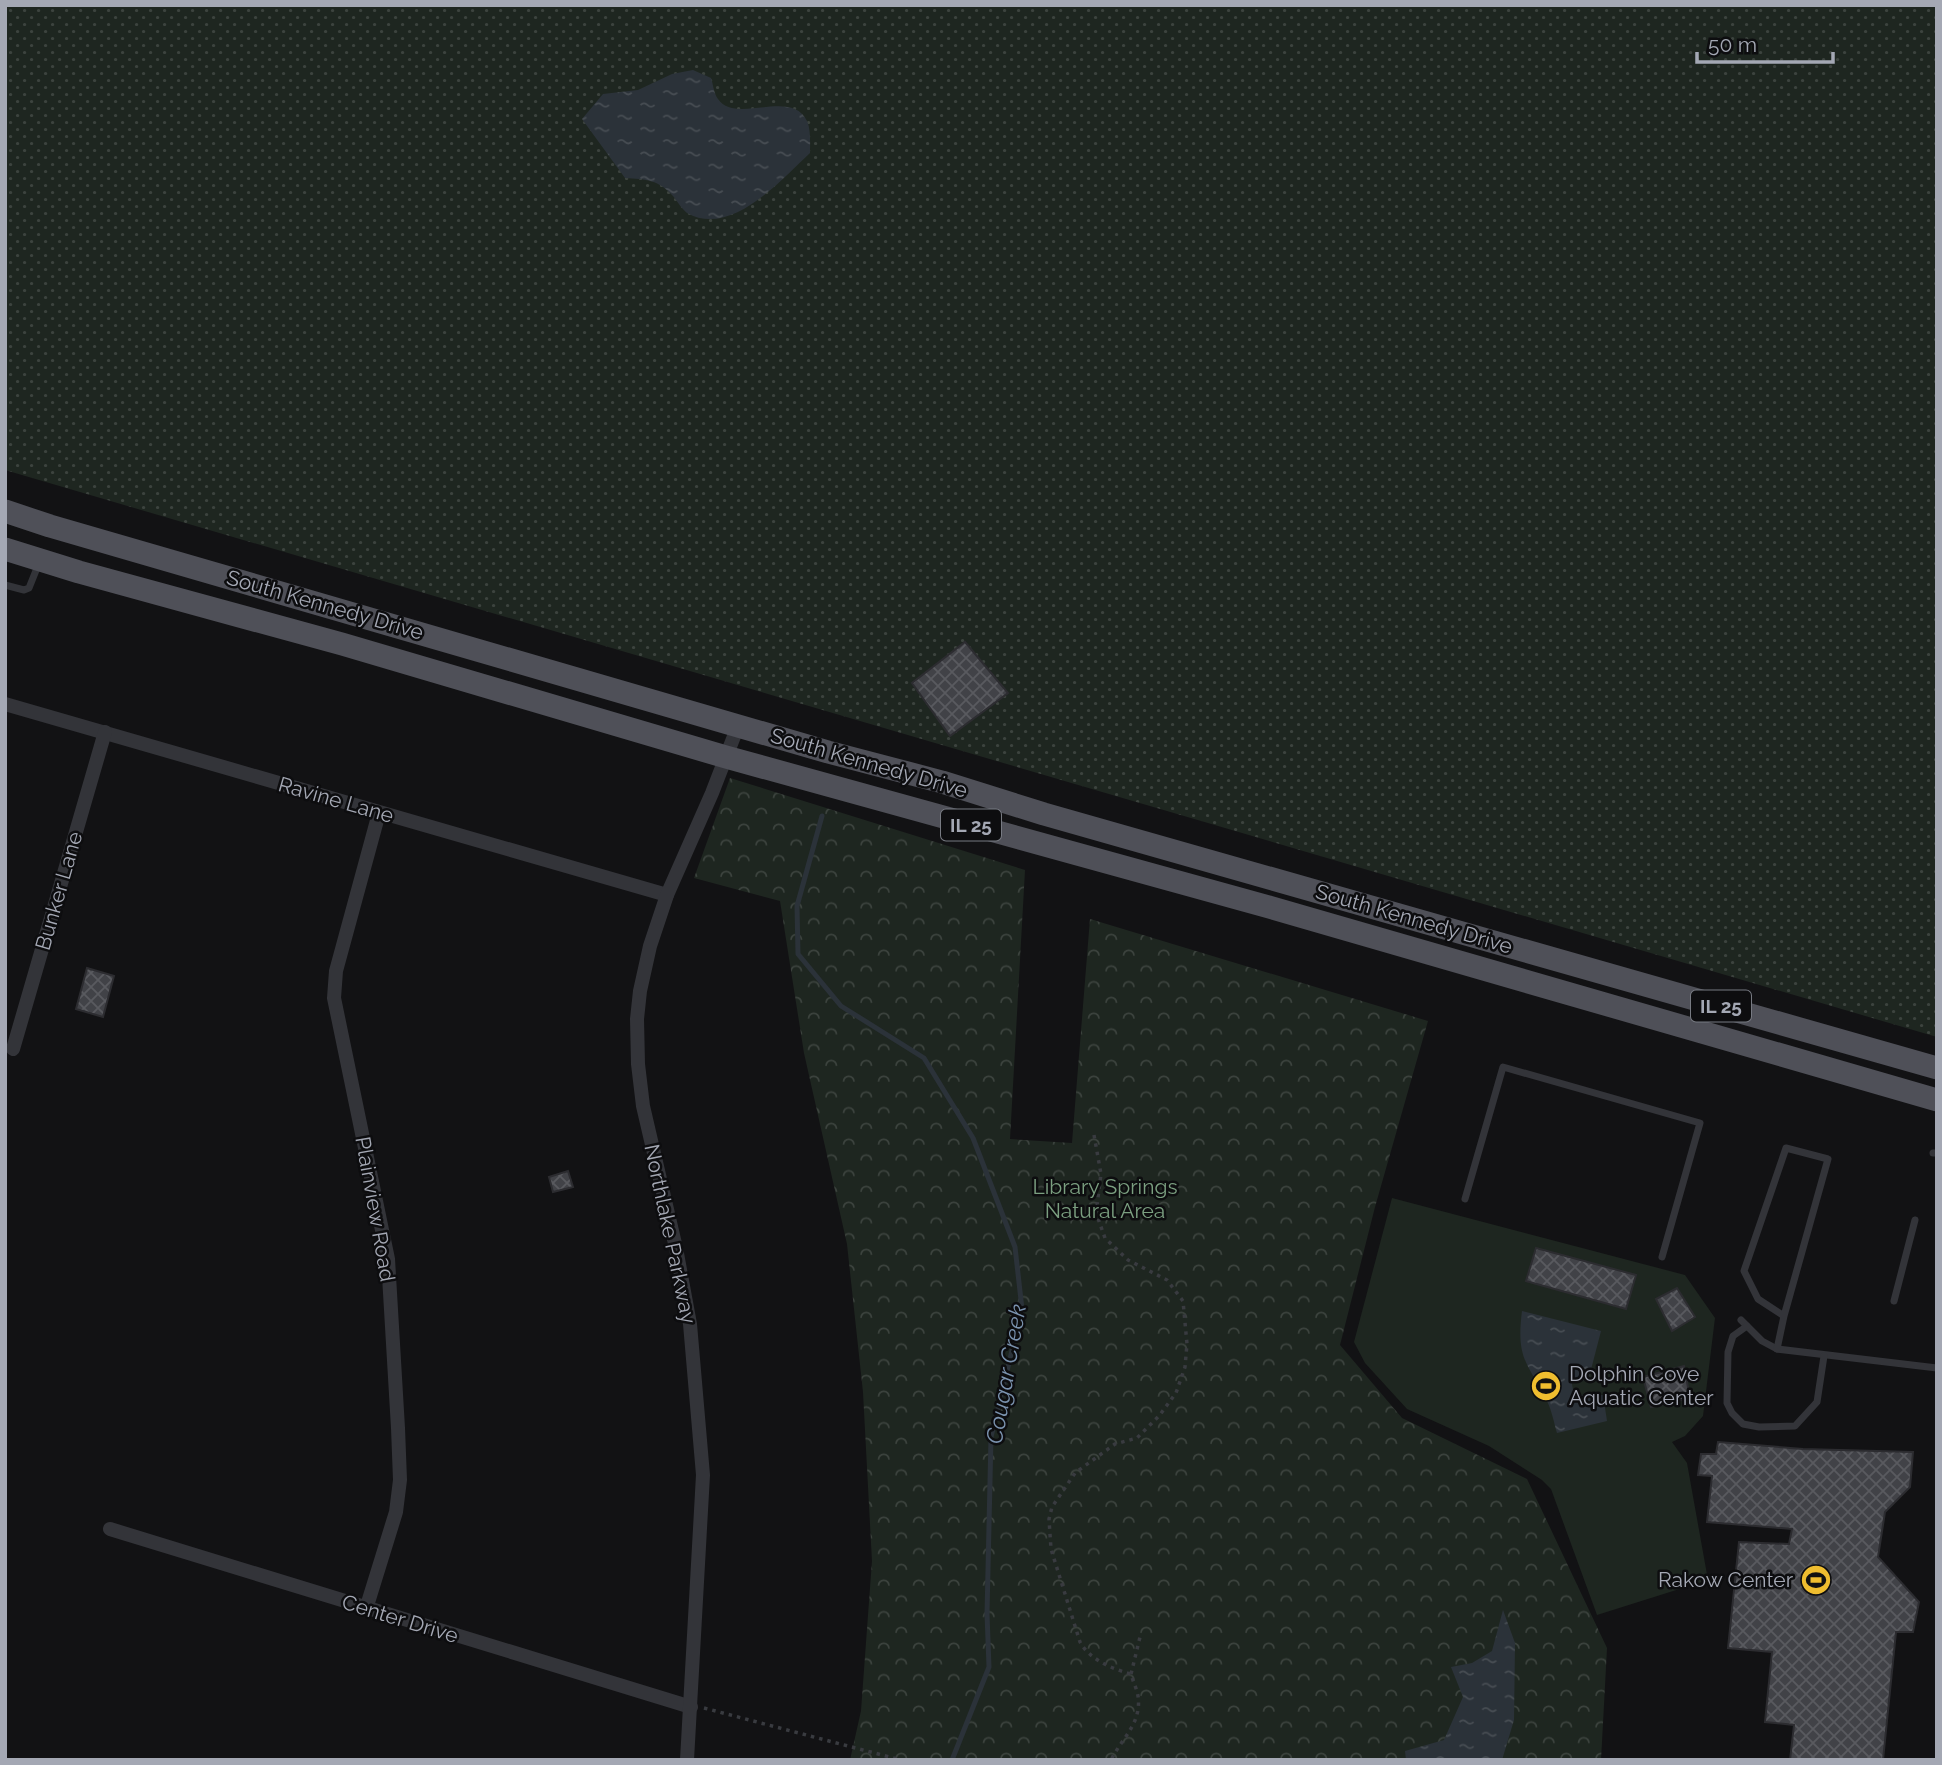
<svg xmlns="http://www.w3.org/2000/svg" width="1942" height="1765" viewBox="0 0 1942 1765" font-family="Raleway,sans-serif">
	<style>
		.green { fill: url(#green-dots) }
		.forest { fill: url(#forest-crowns) }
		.pitch { fill: #1e2620 }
		.water { fill: url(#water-ripples) }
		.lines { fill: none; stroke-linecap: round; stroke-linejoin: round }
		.stream { stroke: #2b3239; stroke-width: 5 }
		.building { fill: url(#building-cross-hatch); stroke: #2c2c30; stroke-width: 2 }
		.path { stroke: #393b40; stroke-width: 3.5; stroke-dasharray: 3.5 5; stroke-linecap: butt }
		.lane { stroke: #333439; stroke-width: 7 }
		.street { stroke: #333439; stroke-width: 14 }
		.primary { stroke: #4f5058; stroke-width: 23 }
		.labels { text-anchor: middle; stroke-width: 5; stroke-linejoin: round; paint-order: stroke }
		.shield { fill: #0d0d0f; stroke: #777a82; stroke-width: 2 }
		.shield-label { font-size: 19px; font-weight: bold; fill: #a4a8b4 }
		.street-label { font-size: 21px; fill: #a4a8b4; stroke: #0d0d0f }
		.park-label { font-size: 21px; fill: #7b9f80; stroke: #0d0d0f }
		.poi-label { font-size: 21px; fill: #a4a8b4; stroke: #0d0d0f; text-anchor: start }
		.water-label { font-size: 23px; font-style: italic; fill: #7b93af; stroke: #0d0d0f }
	</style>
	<defs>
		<pattern id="green-dots" width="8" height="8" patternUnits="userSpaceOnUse" patternTransform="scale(1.75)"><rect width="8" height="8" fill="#1e2620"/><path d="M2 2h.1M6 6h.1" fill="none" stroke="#3c433e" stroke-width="1.8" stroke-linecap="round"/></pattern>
		<pattern id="forest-crowns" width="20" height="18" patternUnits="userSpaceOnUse" patternTransform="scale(1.75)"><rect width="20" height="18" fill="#1e2620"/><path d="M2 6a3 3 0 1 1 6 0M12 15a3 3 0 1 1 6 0" fill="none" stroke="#3c433e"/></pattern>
		<pattern id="water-ripples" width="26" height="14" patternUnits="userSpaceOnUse" patternTransform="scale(1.75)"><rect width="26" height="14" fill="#2b3239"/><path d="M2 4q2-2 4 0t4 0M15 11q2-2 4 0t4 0" fill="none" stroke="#474d53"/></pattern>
		<pattern id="building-cross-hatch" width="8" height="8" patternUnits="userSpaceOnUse" patternTransform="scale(1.75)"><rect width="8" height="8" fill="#414247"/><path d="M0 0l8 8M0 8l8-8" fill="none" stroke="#595a5f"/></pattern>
	</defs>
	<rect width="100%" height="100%" fill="#121214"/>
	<polygon class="green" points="5,5 1937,5 1937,1037 5,470"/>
	<polygon class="forest" points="730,778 1025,870 1010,1139 1072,1143 1090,919 1428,1021 1375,1207 1340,1345 1402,1418 1527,1479 1607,1648 1601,1760 850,1760 861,1711 872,1561 863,1392 847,1244 804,1053 780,901 694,878"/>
	<polygon class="pitch" points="1392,1198 1685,1275 1715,1318 1703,1416 1685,1436 1672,1442 1687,1463 1708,1580 1597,1615 1551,1489 1542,1480 1489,1446 1407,1409 1365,1363 1354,1342"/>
	<g class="water">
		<path d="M 693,70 L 711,78 C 713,84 714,94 718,99 C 736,125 791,88 807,121 C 811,130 810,144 810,153 C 781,180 731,238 687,213 C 682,209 677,201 673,196 C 659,180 646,179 625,178 L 582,119 L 603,94 L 638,90 L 672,74 Z"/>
		<path d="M 1522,1311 L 1601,1331 L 1588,1381 L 1571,1379 L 1574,1395 L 1603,1395 L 1607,1421 L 1557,1433 C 1554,1423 1552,1411 1547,1401 C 1527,1362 1516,1359 1522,1311 Z"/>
		<polygon points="1503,1610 1515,1643 1514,1720 1502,1760 1406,1760 1405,1751 1444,1740 1463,1697 1451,1667 1472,1663 1492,1651"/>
	</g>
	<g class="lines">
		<polyline class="stream" points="822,816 797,906 798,954 841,1006 924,1058 973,1138 1015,1247 1022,1309 991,1437 987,1614 989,1667 952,1760"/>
	</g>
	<g class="building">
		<polygon points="965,642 1008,693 950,736 912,683"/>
		<polygon points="87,968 114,976 103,1017 76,1009"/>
		<polygon points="568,1171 573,1187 553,1192 549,1177"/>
		<polygon points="1536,1248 1636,1275 1626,1309 1526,1281"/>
		<polygon points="1677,1288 1695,1317 1672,1331 1656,1299"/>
		<polygon points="1684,1366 1690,1398 1651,1407 1643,1377"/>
		<polygon points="1718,1442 1803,1449 1913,1452 1910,1487 1885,1512 1878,1557 1919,1602 1913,1632 1896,1632 1883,1760 1790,1760 1794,1725 1765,1722 1772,1652 1728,1648 1739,1542 1789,1544 1792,1529 1707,1522 1712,1476 1698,1475 1701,1454 1716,1454"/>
	</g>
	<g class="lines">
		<g class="path">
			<path d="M 1094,1135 L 1101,1174 L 1096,1213 L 1105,1238 L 1128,1260 L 1167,1280 L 1183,1301 L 1187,1344 L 1185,1367 L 1176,1393 L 1159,1416 L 1137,1438 L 1115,1444 L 1075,1473 L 1052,1507 L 1049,1519 L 1051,1549 L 1080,1642 C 1089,1659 1112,1669 1131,1674 C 1133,1682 1137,1689 1138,1696 C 1142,1723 1122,1738 1111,1760"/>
			<polyline points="1131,1674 1140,1637"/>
			<polyline points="704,1708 901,1760"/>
		</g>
		<g class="lane">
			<polyline points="5,585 24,590 29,588 39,563"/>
			<polyline points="1933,1153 1937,1153"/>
			<polyline points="1465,1199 1503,1067 1700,1123 1662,1257"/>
			<polyline points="1894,1301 1915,1220"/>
			<polyline points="1741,1320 1762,1341 1777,1349 1937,1368"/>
			<polyline points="1747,1326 1733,1336 1728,1352 1727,1403 1732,1413 1743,1424 1759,1427 1795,1426 1817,1402 1824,1356"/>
			<polyline points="1777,1349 1784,1316 1828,1159 1786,1148 1744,1271 1758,1299 1784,1316"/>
		</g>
		<g class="street">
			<polyline points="5,704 667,895"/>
			<polyline points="13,1049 105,732"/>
			<polyline points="110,1529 691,1707"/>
			<polyline points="366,1609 396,1512 400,1480 398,1428 388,1259 334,998 336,971 379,813"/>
			<polyline points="687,1760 703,1475 690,1324 676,1248 643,1106 638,1064 637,1019 640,991 650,946 667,895 712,793 738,726"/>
		</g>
		<g class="primary">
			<polyline points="5,511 50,526 828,752 942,782 1044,814 1937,1068"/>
			<polyline points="5,549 79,572 342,644 726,757 1269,907 1937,1100"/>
		</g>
	</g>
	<defs>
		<g id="stadium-disc" transform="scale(1.575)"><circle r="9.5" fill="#efbd2f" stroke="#0d0d0f"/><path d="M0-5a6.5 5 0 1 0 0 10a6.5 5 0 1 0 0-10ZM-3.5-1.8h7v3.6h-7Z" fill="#111"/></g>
	</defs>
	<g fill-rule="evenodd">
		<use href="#stadium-disc" x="1546" y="1386"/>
		<use href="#stadium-disc" x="1816" y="1580"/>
	</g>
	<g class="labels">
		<g class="shield">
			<rect x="941" y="809.5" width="60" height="31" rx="5"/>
			<rect x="1691" y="990.5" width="60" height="31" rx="5"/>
		</g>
		<g class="shield-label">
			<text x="971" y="832">IL 25</text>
			<text x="1721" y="1013">IL 25</text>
		</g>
		<g class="street-label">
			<text transform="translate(325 605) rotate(16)" y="7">South Kennedy Drive</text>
			<text transform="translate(869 763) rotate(16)" y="7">South Kennedy Drive</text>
			<text transform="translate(336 800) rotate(16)" y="7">Ravine Lane</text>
			<text transform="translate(59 891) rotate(-74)" y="7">Bunker Lane</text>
			<text transform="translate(1414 919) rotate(16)" y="7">South Kennedy Drive</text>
			<text transform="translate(375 1209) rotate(80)" y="7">Plainview Road</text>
			<text transform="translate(670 1234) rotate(78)" y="7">Northlake Parkway</text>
			<text transform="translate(400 1619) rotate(17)" y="7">Center Drive</text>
		</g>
		<g class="park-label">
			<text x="1105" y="1194">Library Springs<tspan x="1105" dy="24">Natural Area</tspan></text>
		</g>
		<g class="poi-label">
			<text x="1569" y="1381">Dolphin Cove<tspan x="1569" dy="24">Aquatic Center</tspan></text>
			<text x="1793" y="1587" text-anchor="end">Rakow Center</text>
		</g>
		<g class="water-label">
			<text transform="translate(1006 1374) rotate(-80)" y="8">Cougar Creek</text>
		</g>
	</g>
	<rect width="1942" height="1765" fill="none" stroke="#a4a8b4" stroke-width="14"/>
	<path d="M1697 52v10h136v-10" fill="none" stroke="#a4a8b4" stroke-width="3.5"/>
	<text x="1708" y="52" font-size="21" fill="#a4a8b4" stroke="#0d0d0f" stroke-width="5" paint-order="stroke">50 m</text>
</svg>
